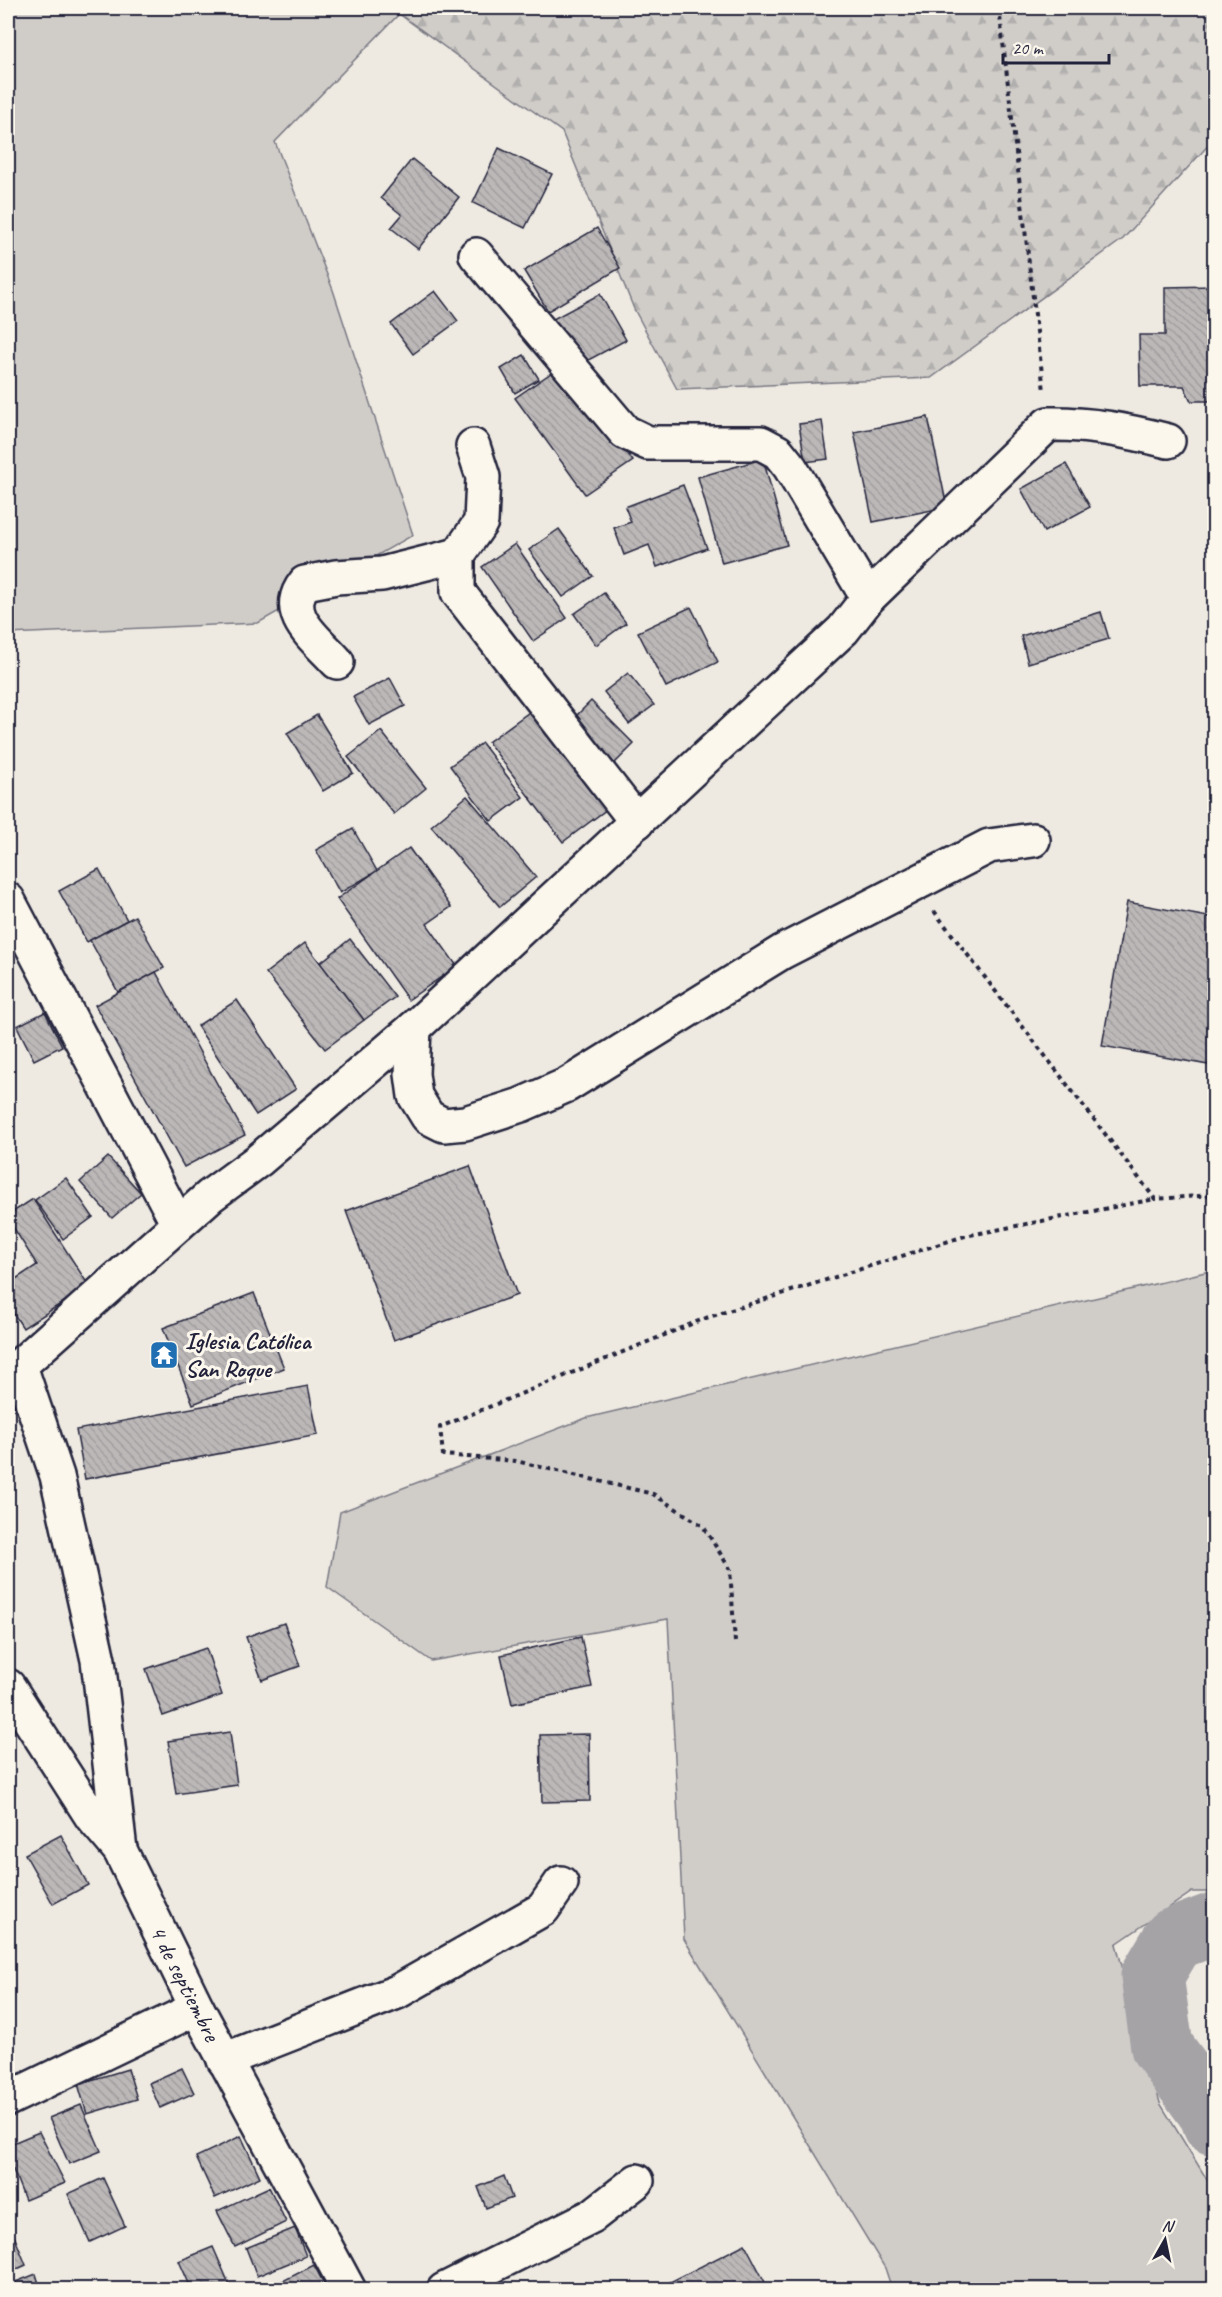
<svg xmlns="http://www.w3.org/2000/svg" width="1222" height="2297" viewBox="0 0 1222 2297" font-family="Caveat,sans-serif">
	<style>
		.grass { fill: #d0cdc9; stroke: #797882; stroke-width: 1.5 }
		.forest { fill: url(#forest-firs); stroke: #797882; stroke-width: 1.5 }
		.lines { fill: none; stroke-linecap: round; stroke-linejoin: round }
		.river { stroke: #a6a3a7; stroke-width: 63 }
		.building { fill: url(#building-back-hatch); stroke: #22223b; stroke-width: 1.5 }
		.minor-casing { stroke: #22223b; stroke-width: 38 }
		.path { stroke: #22223b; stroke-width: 4; stroke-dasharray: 4.5 4.5; stroke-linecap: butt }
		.minor { stroke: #fbf7ec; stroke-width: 33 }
		.labels { text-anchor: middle; stroke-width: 6; stroke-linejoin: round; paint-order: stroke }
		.poi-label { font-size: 24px; font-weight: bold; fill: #22223b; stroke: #fbf7ec; text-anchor: start }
		.street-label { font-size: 24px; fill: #22223b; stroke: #fbf7ec }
	</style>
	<defs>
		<pattern id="forest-firs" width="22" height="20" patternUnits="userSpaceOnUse" patternTransform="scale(1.5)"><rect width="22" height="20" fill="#d0cdc9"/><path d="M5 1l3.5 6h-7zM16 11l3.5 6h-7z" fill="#b2b0ae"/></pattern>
		<pattern id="building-back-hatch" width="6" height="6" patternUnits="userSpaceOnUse" patternTransform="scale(1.5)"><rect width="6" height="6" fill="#bcb8b8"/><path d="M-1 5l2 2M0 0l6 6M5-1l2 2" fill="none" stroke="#a19e9f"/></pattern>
	</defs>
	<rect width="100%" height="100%" fill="#eeeae2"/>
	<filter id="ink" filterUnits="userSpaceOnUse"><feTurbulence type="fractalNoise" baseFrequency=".0167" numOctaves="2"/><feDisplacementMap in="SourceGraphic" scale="12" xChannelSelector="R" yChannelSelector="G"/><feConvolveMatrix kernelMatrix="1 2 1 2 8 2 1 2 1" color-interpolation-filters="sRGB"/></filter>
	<g filter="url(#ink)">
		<g class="grass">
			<polygon points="8,8 384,8 399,14 275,142 333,290 413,535 258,623 8,634"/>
			<polygon points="1214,1270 1214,1892 1192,1892 1116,1944 1160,2103 1214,2191 1214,2289 892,2289 885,2268 684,1939 668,1619 431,1661 327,1587 340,1512 586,1418"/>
		</g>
		<polygon class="forest" points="384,8 1214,8 1214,139 1123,239 931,378 677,389 634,309 562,132 399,14"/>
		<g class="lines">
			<polyline class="river" points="1214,1924 1174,1939 1152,1976 1162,2047 1210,2113 1214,2124"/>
		</g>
		<g class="building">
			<polygon points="499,148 552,174 525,228 473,203"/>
			<polygon points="412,159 459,197 418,249 391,228 402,215 381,198"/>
			<polygon points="597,228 620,268 548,311 524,271"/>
			<polygon points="1214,286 1214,401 1191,401 1184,386 1140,386 1139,335 1165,335 1165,287"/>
			<polygon points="435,291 458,321 413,354 391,324"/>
			<polygon points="600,294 626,340 579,365 553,319"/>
			<polygon points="524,355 539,379 515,393 501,369"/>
			<polygon points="564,364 633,461 585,494 515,398"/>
			<polygon points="928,417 947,507 873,522 854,432"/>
			<polygon points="822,421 828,459 805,462 799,424"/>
			<polygon points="763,459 787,545 722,563 698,477"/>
			<polygon points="1066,464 1090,507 1044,532 1021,489"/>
			<polygon points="683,485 707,548 657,567 649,545 624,555 614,528 631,522 625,507"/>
			<polygon points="559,529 593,576 563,597 529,550"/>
			<polygon points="515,544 567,618 533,641 482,567"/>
			<polygon points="604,593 626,623 596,645 574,614"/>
			<polygon points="691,607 718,662 666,687 638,632"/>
			<polygon points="1101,612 1109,639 1028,663 1021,636"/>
			<polygon points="628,673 654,705 629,724 604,692"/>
			<polygon points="390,678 405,706 369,725 353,697"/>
			<polygon points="591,701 634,744 611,767 568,724"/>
			<polygon points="532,710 607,809 563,842 488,742"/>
			<polygon points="317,715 353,773 323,791 287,733"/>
			<polygon points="381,731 426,788 394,814 348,757"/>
			<polygon points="482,743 523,797 491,821 450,766"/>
			<polygon points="467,796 536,877 500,907 431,826"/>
			<polygon points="353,829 377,871 340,893 316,850"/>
			<polygon points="409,848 451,907 427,924 457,966 408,1000 337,899"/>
			<polygon points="99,869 127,920 87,942 59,891"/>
			<polygon points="1127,902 1214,918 1214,1066 1102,1046"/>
			<polygon points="135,916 164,968 118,992 90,940"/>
			<polygon points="350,939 395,997 364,1020 320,963"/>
			<polygon points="305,943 364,1020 325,1049 266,973"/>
			<polygon points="156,972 245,1135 184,1167 95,1005"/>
			<polygon points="237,1000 296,1089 256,1115 197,1026"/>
			<polygon points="45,1012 62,1046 34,1060 17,1026"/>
			<polygon points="108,1157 141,1193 112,1218 80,1182"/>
			<polygon points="470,1166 517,1295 394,1340 346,1211"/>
			<polygon points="66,1178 93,1217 63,1239 35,1200"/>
			<polygon points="33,1199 89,1286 23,1328 8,1305 8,1284 37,1265 8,1219 8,1215"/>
			<polygon points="254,1293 284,1368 193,1404 163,1328"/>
			<polygon points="308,1386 318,1435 85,1479 76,1430"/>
			<polygon points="284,1623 300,1666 262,1680 246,1637"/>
			<polygon points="581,1637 592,1687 512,1704 501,1655"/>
			<polygon points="206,1648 222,1695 163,1716 146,1669"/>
			<polygon points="230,1732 237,1785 176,1794 168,1741"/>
			<polygon points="589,1734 590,1801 542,1802 540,1735"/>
			<polygon points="61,1835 88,1885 53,1904 25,1854"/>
			<polygon points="182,2068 194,2093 160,2108 149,2083"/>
			<polygon points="128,2069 137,2099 87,2114 78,2084"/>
			<polygon points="81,2105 101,2151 69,2164 49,2118"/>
			<polygon points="39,2132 65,2183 25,2200 8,2157 8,2145"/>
			<polygon points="241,2136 260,2177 215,2198 196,2157"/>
			<polygon points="504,2176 512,2198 486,2208 478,2187"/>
			<polygon points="103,2178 125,2226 90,2242 68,2194"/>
			<polygon points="269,2187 286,2222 235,2247 217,2211"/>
			<polygon points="8,2221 26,2265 8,2273"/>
			<polygon points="295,2228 306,2256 257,2276 246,2248"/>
			<polygon points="745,2244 769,2290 666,2290 664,2285"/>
			<polygon points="213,2247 230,2286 223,2290 192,2290 179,2261"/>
			<polygon points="314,2265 327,2290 272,2290 271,2287"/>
			<polygon points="36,2274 41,2290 8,2290 8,2285"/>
		</g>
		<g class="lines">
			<g class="minor-casing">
				<g id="minor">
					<polyline points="476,255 625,432 648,443 761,443 778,452 790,467 868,598"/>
					<polyline points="473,446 483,477 481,522 458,555 458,592 637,822"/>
					<path d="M 337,662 C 317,639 280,615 305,583 L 336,577 L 382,574 L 458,555"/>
					<polyline points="8,900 178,1224"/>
					<polyline points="414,1028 412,1074 415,1096 428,1117 444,1125 465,1123 521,1105 567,1085 782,952 989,846 1033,840"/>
					<polyline points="20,1366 57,1476 98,1660 120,1850"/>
					<path d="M 8,1376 L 210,1196 L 259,1160 L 414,1028 L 843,630 L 868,598 L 1048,424 C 1089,423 1128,431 1168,441"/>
					<polyline points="8,1686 92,1817 120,1850 197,2008 349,2290"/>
					<polyline points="224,2060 397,1992 543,1909 561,1883"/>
					<polyline points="8,2099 197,2008"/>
					<polyline points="444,2290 592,2216 637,2181"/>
				</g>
			</g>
			<g class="path">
				<polyline points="999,8 1044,391"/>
				<polyline points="934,911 1155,1199 1214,1195"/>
				<polyline points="735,1642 730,1569 703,1526 653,1494 516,1461 443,1455 440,1427 706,1318 965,1236 1155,1199"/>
			</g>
			<use href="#minor" class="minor"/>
		</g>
	</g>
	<defs>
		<g id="temple-square" transform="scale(1.5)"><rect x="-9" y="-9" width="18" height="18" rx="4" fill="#1f6fb2" stroke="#fbf7ec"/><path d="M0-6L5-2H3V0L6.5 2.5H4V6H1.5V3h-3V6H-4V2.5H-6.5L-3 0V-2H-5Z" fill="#fff"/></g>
	</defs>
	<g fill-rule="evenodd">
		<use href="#temple-square" x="164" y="1355"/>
	</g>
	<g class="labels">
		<g class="poi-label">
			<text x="185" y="1349">Iglesia Católica<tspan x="185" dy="28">San Roque</tspan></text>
		</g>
		<g class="street-label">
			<text transform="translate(185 1983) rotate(63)" y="8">4 de septiembre</text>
		</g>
	</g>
	<rect width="1222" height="2297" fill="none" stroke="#fbf7ec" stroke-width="30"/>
	<rect x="15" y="15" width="1192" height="2267" fill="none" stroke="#22223b" stroke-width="2" filter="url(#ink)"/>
	<g transform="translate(1165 2240) rotate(9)" stroke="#fbf7ec" stroke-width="4.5" paint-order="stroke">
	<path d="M0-4.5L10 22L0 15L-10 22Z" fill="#22223b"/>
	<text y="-9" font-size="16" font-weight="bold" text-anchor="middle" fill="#22223b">N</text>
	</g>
	<path d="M1003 54v9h106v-9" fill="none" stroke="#22223b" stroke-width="3"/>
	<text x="1012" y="54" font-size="18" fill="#22223b" stroke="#fbf7ec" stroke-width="4.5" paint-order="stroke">20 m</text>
</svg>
